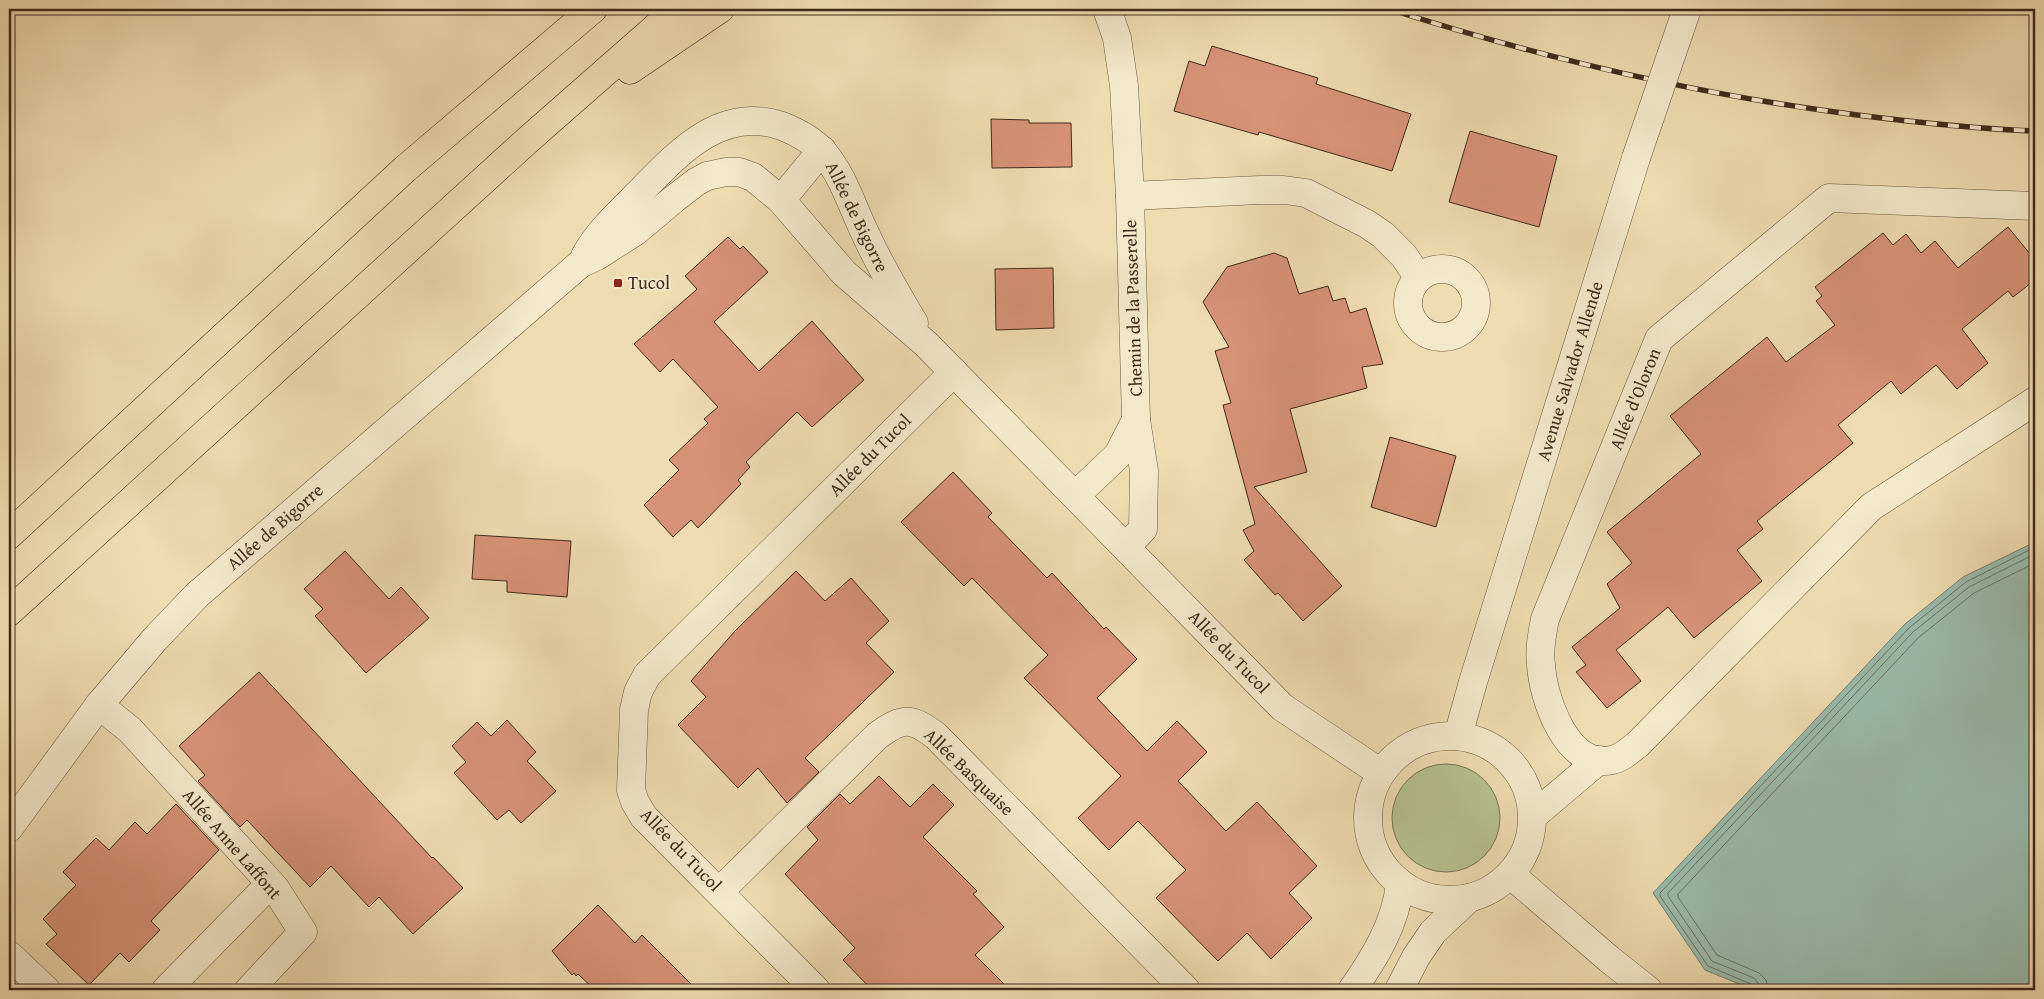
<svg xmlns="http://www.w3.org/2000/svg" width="2044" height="999" viewBox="0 0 2044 999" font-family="'Gentium Book Plus',serif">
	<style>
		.green { fill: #b5c18d; stroke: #7a7656 }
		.water { fill: #99bbab; stroke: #758173 }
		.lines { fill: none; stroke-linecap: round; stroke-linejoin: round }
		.shore { stroke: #6c7364; stroke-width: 1 }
		.building { fill: #d69275; stroke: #402b1e }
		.minor-casing { stroke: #6c5742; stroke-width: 29 }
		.highway-casing { stroke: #402b1e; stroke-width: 29 }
		.minor { stroke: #f4e8cb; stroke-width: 28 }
		.highway { stroke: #eedbaf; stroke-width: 28 }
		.rail-casing { stroke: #402b1e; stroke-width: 5.5 }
		.rail { stroke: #f4e8cb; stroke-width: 4; stroke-dasharray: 11; stroke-linecap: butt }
		.minor-bridge-casing { stroke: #6c5742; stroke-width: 29; stroke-linecap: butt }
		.minor-bridge { stroke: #f4e8cb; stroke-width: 28 }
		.poi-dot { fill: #8f2418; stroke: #f4e8cb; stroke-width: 2 }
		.labels { text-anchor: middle; stroke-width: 4; stroke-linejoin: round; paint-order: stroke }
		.street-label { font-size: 18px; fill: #402b1e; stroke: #f4e8cb }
		.poi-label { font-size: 18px; fill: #402b1e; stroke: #f4e8cb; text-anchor: start }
	</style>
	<rect width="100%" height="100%" fill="#eedbaf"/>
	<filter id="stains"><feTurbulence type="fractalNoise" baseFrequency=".004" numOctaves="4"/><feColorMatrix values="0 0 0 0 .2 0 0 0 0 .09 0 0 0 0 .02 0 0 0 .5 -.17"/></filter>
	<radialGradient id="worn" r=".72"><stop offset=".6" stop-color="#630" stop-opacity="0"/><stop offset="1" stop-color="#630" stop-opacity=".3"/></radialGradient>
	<circle class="green" cx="1446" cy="818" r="54"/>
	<polygon class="water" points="2035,542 2035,990 1754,990 1705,970 1653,893 1905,624 1963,577"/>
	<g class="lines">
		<g class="shore">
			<polyline points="1754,990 1751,984 1708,966 1660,896 1660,893 1909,628 1966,582 2035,547"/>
			<polyline points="1760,990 1759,984 1754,978 1712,961 1668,896 1668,893 1913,632 1969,587 2035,554"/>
			<polyline points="1768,990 1766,980 1759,973 1717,955 1678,897 1678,894 1918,638 1974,593 2035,563"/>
		</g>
	</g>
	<g class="building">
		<polygon points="1212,46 1318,78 1316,84 1411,114 1392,171 1259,132 1258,135 1174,111 1189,61 1205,66"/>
		<polygon points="991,119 1029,120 1029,123 1071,123 1072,167 992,168"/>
		<polygon points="1470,131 1557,156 1539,227 1449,202"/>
		<polygon points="2008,227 2035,260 2035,280 2013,297 2008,291 1962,329 1988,363 1957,389 1936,365 1901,394 1891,381 1838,425 1853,443 1757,521 1763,529 1737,550 1762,581 1694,638 1668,607 1643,628 1616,650 1641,681 1607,708 1576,672 1586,665 1572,647 1620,608 1607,584 1632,563 1607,532 1701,454 1670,416 1767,337 1786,362 1835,325 1816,301 1822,296 1815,287 1883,233 1893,245 1906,234 1921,253 1935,241 1958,268"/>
		<polygon points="728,237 740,249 743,246 768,272 714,322 759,371 812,321 864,380 812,427 797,412 746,462 750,467 738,480 741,484 698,528 691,520 673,537 644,505 679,470 669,460 708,423 704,419 718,407 673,359 660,372 634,344 695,291 697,289 685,276"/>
		<polygon points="1274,253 1287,258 1299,294 1328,286 1333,301 1345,298 1350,313 1366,308 1383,364 1362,367 1367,388 1290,409 1307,472 1254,487 1342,586 1303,621 1278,593 1275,595 1244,560 1254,551 1243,530 1255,524 1223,405 1231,403 1215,351 1229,347 1203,302 1227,267"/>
		<polygon points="1053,268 1054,328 996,330 995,269"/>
		<polygon points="1390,437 1456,456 1436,527 1371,507"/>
		<polygon points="953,472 992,513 988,517 1047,578 1052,573 1104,629 1106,627 1137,659 1097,698 1147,751 1177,721 1207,752 1178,781 1226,831 1257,802 1317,866 1289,893 1312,918 1271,959 1247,933 1218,961 1156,898 1186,870 1138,821 1109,850 1078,818 1121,776 1024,678 1048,655 972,578 964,586 901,522"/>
		<polygon points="475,535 571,541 567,597 507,592 507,581 472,579"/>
		<polygon points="345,551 389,599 401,587 429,618 366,673 315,616 323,609 304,589"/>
		<polygon points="796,571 825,601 851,578 889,621 866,643 894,672 805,758 819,772 787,803 758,768 738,788 678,725 706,697 691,681 735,631"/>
		<polygon points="259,672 432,858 433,857 463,888 413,934 379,897 369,907 331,866 310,887 247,820 240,827 198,781 205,775 179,746"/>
		<polygon points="507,720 536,752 527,761 556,791 521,823 509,810 497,820 454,773 466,762 452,746 477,722 491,736"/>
		<polygon points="879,776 910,807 933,784 954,805 923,837 977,891 973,894 1004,927 975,955 1010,990 872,990 843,960 855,948 785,874 818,840 807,827 840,794 850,804"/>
		<polygon points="176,804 219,850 151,921 160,930 129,962 120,953 89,985 46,944 57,934 43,919 76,885 63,872 96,838 109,850 135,822 147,834"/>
		<polygon points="598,905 635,943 642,935 697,990 595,990 578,974 576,976 574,973 572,975 552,951"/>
	</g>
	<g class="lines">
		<g class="minor-casing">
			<g id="minor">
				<polyline points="1107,9 1117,38 1124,86 1130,196 1136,420 1144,471 1143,529 1126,547"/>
				<polyline points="1130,196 1260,190 1284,190 1306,193 1367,224 1383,235 1404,256 1419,278"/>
				<polyline points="781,200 822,150"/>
				<path d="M 2035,206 L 1829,198 L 1659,339 L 1545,619 C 1542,635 1539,649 1541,665 C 1543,698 1567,770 1612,760 C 1622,758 1630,750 1638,744 L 1871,507 L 2035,401"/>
				<path d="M 585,256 C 598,232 621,211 640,192 C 678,153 721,105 782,126 C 797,132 812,140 823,152 C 843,175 852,206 865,233 C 879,264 896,293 914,323"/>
				<circle cx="1442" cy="303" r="34"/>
				<polyline points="1076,495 1118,455 1136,420"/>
				<polyline points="99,705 130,730 275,888 303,932 249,990"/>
				<polyline points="1458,736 1473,682 1636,158"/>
				<circle cx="1450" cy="818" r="82"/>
				<polyline points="1533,816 1599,760"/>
				<polyline points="9,828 99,705 155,639 197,595 580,264 597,256 636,231 674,199 696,182 707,176 726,172 739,172 753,177 781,200 844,273 926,344 1282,707 1381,773"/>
				<polyline points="1510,874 1609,959 1648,990"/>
				<path d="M 720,891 L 877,736 C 903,717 911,717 936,736 L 1186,990"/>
				<polyline points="9,955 46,990"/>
				<polyline points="166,990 270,884"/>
				<polyline points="816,990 644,817 635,802 631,790 634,710 638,692 647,675 954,372"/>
				<path d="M 1352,990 C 1374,959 1396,923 1400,884"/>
				<polyline points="1399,990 1416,957 1433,932 1469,898"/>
			</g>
		</g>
		<g class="highway-casing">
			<g id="highway">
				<polyline points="630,70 720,9"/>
				<polyline points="9,535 405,169 593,9"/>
				<polyline points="9,612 530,138 661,23 680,9"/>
			</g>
		</g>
		<use href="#minor" class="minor"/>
		<use href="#highway" class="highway"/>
		<g class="rail-casing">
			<path id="rail" d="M 1389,9 C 1545,59 1703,96 1865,116 C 1922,123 1979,129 2035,131"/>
		</g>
		<use href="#rail" class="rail"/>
		<g class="minor-bridge-casing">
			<polyline id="minor-bridge" points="1636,158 1687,9"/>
		</g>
		<use href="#minor-bridge" class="minor-bridge"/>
	</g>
	<rect class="poi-dot" x="613" y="278" width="10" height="10" rx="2.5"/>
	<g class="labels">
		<g class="street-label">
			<text transform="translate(857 217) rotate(64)" y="6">Allée de Bigorre</text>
			<text transform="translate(1133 308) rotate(-92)" y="6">Chemin de la Passerelle</text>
			<text transform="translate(1570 371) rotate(-73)" y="6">Avenue Salvador Allende</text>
			<text transform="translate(1635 399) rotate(-68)" y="6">Allée d'Oloron</text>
			<text transform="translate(870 455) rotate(-45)" y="6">Allée du Tucol</text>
			<text transform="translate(275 527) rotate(-41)" y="6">Allée de Bigorre</text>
			<text transform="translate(1229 652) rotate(46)" y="6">Allée du Tucol</text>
			<text transform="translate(969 772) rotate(44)" y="6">Allée Basquaise</text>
			<text transform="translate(232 844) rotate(49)" y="6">Allée Anne Laffont</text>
			<text transform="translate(681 850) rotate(46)" y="6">Allée du Tucol</text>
		</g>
		<g class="poi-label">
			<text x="628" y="289">Tucol</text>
		</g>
	</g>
	<rect width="2044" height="999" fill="none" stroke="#eedbaf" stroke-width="30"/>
	<rect x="10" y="10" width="2024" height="979" fill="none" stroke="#402b1e" stroke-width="2.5"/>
	<rect x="15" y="15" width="2014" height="969" fill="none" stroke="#402b1e"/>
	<rect width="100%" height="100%" filter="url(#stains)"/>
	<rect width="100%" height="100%" fill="url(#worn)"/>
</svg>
